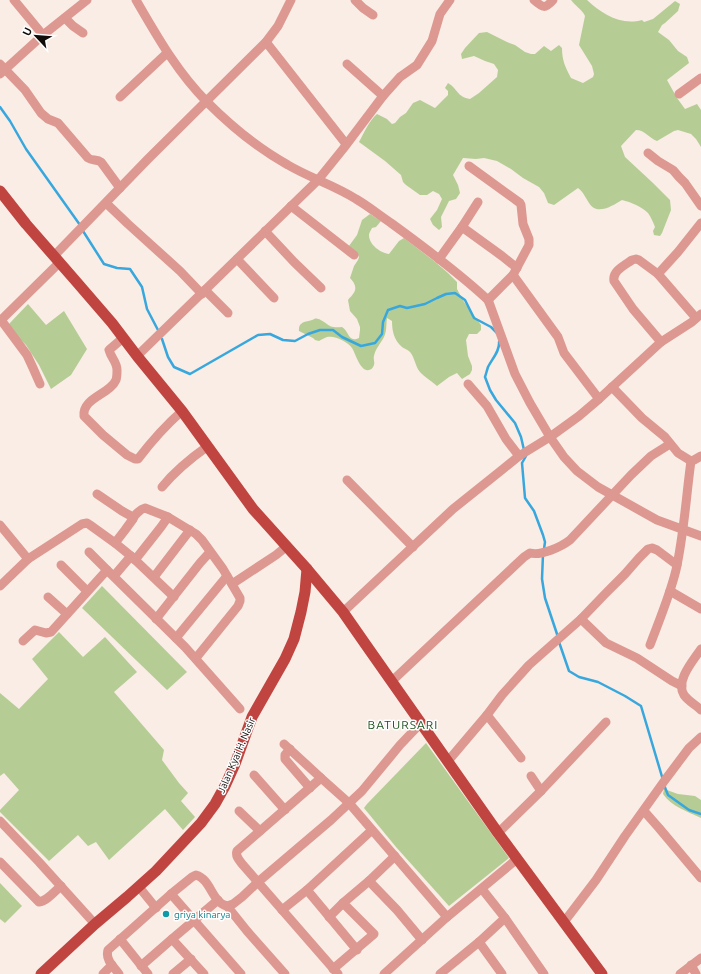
<svg xmlns="http://www.w3.org/2000/svg" width="701" height="974" viewBox="0 0 701 974" font-family="Ubuntu,sans-serif">
	<style>
		.green { fill: #b5cd95 }
		.lines { fill: none; stroke-linecap: round; stroke-linejoin: round }
		.stream { stroke: #37a7de; stroke-width: 2.5 }
		.minor { stroke: #dd9891; stroke-width: 9 }
		.major { stroke: #c04541; stroke-width: 11 }
		.culture-dot { fill: #0f9aa8; stroke: #fff; stroke-width: 1.5 }
		.labels { text-anchor: middle; stroke-width: 3; stroke-linejoin: round; paint-order: stroke }
		.street-label { font-size: 10px; fill: #100c0a; stroke: #fff }
		.culture-label { font-size: 10px; fill: #0d838f; stroke: #fff; text-anchor: start }
		.quarter-label { font-size: 12px; letter-spacing: 1px; fill: #1d511d; stroke: #fff }
	</style>
	<rect width="100%" height="100%" fill="#f9ede5"/>
	<g class="green">
		<path d="M 571,0 L 587,0 C 602,14 621,26 642,20 L 644,22 L 653,19 L 675,1 L 680,4 L 678,11 L 665,23 L 662,25 L 658,32 L 669,40 L 678,51 L 687,57 L 689,63 L 667,80 L 677,98 L 685,109 L 697,104 L 701,110 L 701,147 L 696,139 L 691,134 L 678,130 L 674,131 L 657,141 C 649,138 645,130 636,130 L 621,146 L 625,157 L 653,183 L 670,200 L 671,210 L 662,233 L 660,236 L 654,235 L 653,231 L 655,227 C 653,222 651,217 648,213 C 642,207 631,202 622,200 C 612,206 597,216 589,203 C 585,197 584,193 578,188 L 554,205 L 548,203 L 544,193 L 539,187 L 523,178 L 511,169 L 497,161 L 484,158 L 476,159 L 463,158 L 453,175 L 458,185 L 460,193 L 456,199 L 449,201 L 441,217 L 442,227 L 439,230 L 433,225 L 430,219 L 437,210 L 442,199 L 439,194 L 433,191 L 427,195 L 420,195 L 406,185 L 403,182 L 401,175 L 385,161 L 359,142 C 364,133 369,121 377,114 L 387,119 L 392,124 L 395,123 L 400,117 L 406,113 L 413,103 L 420,100 L 435,108 L 448,95 L 448,91 L 445,88 L 448,83 C 458,89 457,97 470,99 L 479,93 L 497,77 L 498,70 L 494,64 L 485,61 L 474,56 L 462,59 L 461,54 L 465,48 L 479,33 L 487,32 L 507,42 L 515,45 L 525,52 L 531,54 L 535,54 L 544,46 L 551,51 L 559,45 L 562,48 C 562,60 565,67 571,78 L 583,83 L 593,77 L 594,74 L 592,66 L 579,45 L 585,16 C 582,9 575,6 571,0 Z"/>
		<path d="M 370,214 L 381,221 L 376,227 L 372,228 C 371,230 369,233 369,235 C 369,245 381,253 389,254 L 399,241 L 404,238 L 434,261 L 448,273 L 457,282 L 457,289 L 464,302 L 481,325 L 481,330 L 477,334 L 469,334 L 466,340 L 468,356 L 472,366 L 472,370 L 470,374 L 462,379 L 457,373 L 449,377 L 437,386 C 432,381 424,377 420,372 C 415,366 415,358 410,352 C 407,349 405,349 402,347 C 394,340 392,331 392,321 L 387,318 C 386,324 387,331 384,337 C 381,343 375,349 374,356 C 373,359 375,362 374,365 C 372,371 366,372 362,367 C 358,363 355,353 352,348 C 348,342 335,335 327,337 C 324,338 321,340 319,341 L 315,340 L 313,338 L 299,331 C 298,322 305,322 312,320 C 315,319 315,318 318,319 C 320,319 322,321 324,322 C 331,327 333,328 342,327 C 349,331 348,343 359,338 L 360,330 L 360,327 L 357,319 L 350,311 L 348,300 C 350,297 352,296 353,294 C 358,288 354,282 350,278 L 354,266 L 358,260 L 359,257 L 357,253 L 349,246 L 357,235 L 362,220 Z"/>
		<polygon points="28,304 46,325 64,311 87,349 71,375 51,389 39,365 26,345 15,334 9,324"/>
		<polygon points="102,586 187,672 167,690 82,608"/>
		<polygon points="59,632 83,657 105,637 137,672 114,692 164,750 162,760 179,783 188,793 181,801 195,817 183,830 165,809 109,860 96,842 88,846 78,835 49,861 0,812 0,810 19,790 4,773 0,776 0,693 19,709 48,679 32,659"/>
		<polygon points="426,743 509,858 449,906 396,847 364,808 367,804"/>
		<path d="M 664,789 L 678,794 L 695,796 L 701,800 L 701,818 C 687,811 672,807 663,794 Z"/>
		<polygon points="0,883 22,906 5,923 0,919"/>
	</g>
	<g class="lines">
		<g class="stream">
			<polyline points="0,107 10,121 26,149 80,225"/>
			<polyline points="83,231 104,264 117,268 130,269 142,287 147,309 159,332"/>
			<polyline points="162,339 168,357 174,367 190,374 258,335 270,334 283,340 295,341 308,334 320,330 333,330 342,337 361,346 375,343 382,334 383,322 388,310 400,306 407,308 425,304 437,298 446,294 455,293 465,300 474,318 491,327 497,333"/>
			<path d="M 499,342 C 500,351 492,359 488,367 C 487,370 486,374 485,377 L 490,390 L 496,400 L 515,423 L 521,437 L 524,450"/>
			<polyline points="526,455 526,456 522,463 525,498 534,511 543,535 545,542 544,549"/>
			<polyline points="543,554 542,579 545,598 558,637"/>
			<polyline points="559,642 569,671 579,677 598,682 625,696 641,706 663,780"/>
			<polyline points="664,785 668,795 689,810 701,814"/>
		</g>
		<g class="minor">
			<polyline points="14,0 43,35"/>
			<path d="M 136,0 C 157,36 177,72 207,102 C 230,125 259,149 288,165 C 310,178 334,185 356,199 C 368,206 379,215 391,223 C 424,247 458,272 488,300 L 490,305 L 515,374 L 530,403 L 550,437 L 564,457 L 577,471 L 598,487 L 657,520 L 701,536"/>
			<polyline points="355,0 363,8 373,15"/>
			<path d="M 534,0 C 543,8 545,9 553,0"/>
			<polyline points="65,18 73,26 83,33"/>
			<polyline points="266,42 346,144"/>
			<path d="M 0,64 L 25,90 L 41,113 L 48,119 L 58,123 L 88,158 C 92,161 97,159 101,162 L 120,188"/>
			<polyline points="347,64 383,96"/>
			<polyline points="0,74 43,35 87,0"/>
			<polyline points="679,94 701,78"/>
			<polyline points="120,97 167,53"/>
			<polyline points="648,153 658,161 673,170 679,177 685,183 701,206"/>
			<polyline points="469,166 520,203 521,205 523,224 529,239 529,245 513,275 488,300"/>
			<polyline points="106,203 128,224 180,271 202,294"/>
			<polyline points="291,206 354,255"/>
			<polyline points="462,227 502,256 517,268"/>
			<polyline points="265,231 294,262 321,288"/>
			<polyline points="54,256 148,159 266,42 278,26 291,0"/>
			<polyline points="237,259 274,298"/>
			<polyline points="439,259 462,227 478,202"/>
			<polyline points="658,274 678,252 701,223"/>
			<polyline points="513,275 558,337 564,353 599,399"/>
			<polyline points="205,290 228,313"/>
			<polyline points="1,320 27,355 33,368 40,384"/>
			<polyline points="0,321 60,262"/>
			<path d="M 123,338 L 109,350 C 111,358 117,362 117,370 C 117,373 117,377 116,380 C 110,394 82,398 84,416 L 103,435 L 127,455 L 135,459 L 138,459 C 151,442 165,426 182,411"/>
			<path d="M 661,342 L 633,309 L 614,281 C 612,271 625,265 632,260 L 636,259 L 639,260 L 658,274 L 696,318"/>
			<polyline points="137,356 205,290 318,180 343,149 383,96 400,77 417,65 432,41 440,14 450,0"/>
			<polyline points="468,384 487,406 506,439 519,456"/>
			<polyline points="612,387 642,418 665,437 678,453 691,461 694,460 701,456"/>
			<polyline points="347,480 413,547"/>
			<path d="M 162,487 C 175,471 191,458 208,446"/>
			<path d="M 97,494 L 122,511 L 131,516 L 133,519 C 134,515 141,509 145,508 L 168,517 L 196,534 L 202,540 L 223,569 L 240,598 L 240,601 L 238,606 L 196,658"/>
			<polyline points="0,525 28,559 82,524 87,523 90,525 115,543 131,556 174,597"/>
			<polyline points="115,543 125,530 133,519"/>
			<polyline points="89,552 107,570"/>
			<polyline points="135,560 161,527 168,517"/>
			<polyline points="61,565 87,591"/>
			<polyline points="114,576 131,556"/>
			<polyline points="154,577 190,530"/>
			<polyline points="232,584 276,555 287,546"/>
			<polyline points="0,586 28,559"/>
			<polyline points="670,591 701,609"/>
			<polyline points="48,597 67,614"/>
			<polyline points="343,612 453,509 503,469 519,456 550,437 579,416 599,399 661,342 692,322 701,314"/>
			<polyline points="156,619 200,563 210,552"/>
			<polyline points="581,619 606,643 637,658 672,681 682,686"/>
			<polyline points="176,638 227,576"/>
			<polyline points="23,641 35,630 46,633 51,632 107,570 185,647 240,709"/>
			<path d="M 650,645 C 659,621 670,595 676,570 C 684,534 686,497 691,461"/>
			<path d="M 701,649 C 693,661 675,681 684,695 C 688,701 696,705 701,710"/>
			<path d="M 392,681 L 524,557 L 530,553 C 541,556 561,547 570,540 L 631,475 L 651,456 L 670,444"/>
			<polyline points="487,715 521,758"/>
			<polyline points="284,744 321,778"/>
			<polyline points="290,749 285,755 285,759 310,788"/>
			<polyline points="448,761 487,715 502,695 529,665 581,619 605,594 625,574 639,558 648,549 652,548 657,550 677,565"/>
			<polyline points="254,775 285,810"/>
			<polyline points="531,776 541,791"/>
			<polyline points="239,811 260,831"/>
			<polyline points="644,811 659,828 701,878"/>
			<polyline points="0,821 39,862 95,924"/>
			<polyline points="498,833 541,791 606,722"/>
			<path d="M 0,862 L 39,902 C 47,901 55,891 61,886"/>
			<polyline points="369,881 397,910 422,940"/>
			<polyline points="139,887 156,908"/>
			<polyline points="482,889 505,918 544,974"/>
			<polyline points="307,890 357,950"/>
			<polyline points="171,894 241,974"/>
			<polyline points="227,906 247,931 285,974"/>
			<polyline points="282,910 307,890 372,830"/>
			<polyline points="329,917 343,903"/>
			<polyline points="564,922 596,880 625,836 665,780 689,748 701,737"/>
			<polyline points="120,939 148,974"/>
			<polyline points="479,942 502,974"/>
			<polyline points="691,965 696,974"/>
			<polyline points="141,966 172,939"/>
			<polyline points="333,969 374,934 343,903 369,881 395,856"/>
			<polyline points="103,974 112,965"/>
			<path d="M 119,974 C 114,967 105,960 108,950 L 171,894 L 192,877 L 196,875 C 211,879 212,903 227,906 L 233,904 L 242,897 L 258,882 L 331,820 L 362,791 L 400,745 L 421,723"/>
			<polyline points="173,974 191,959"/>
			<polyline points="204,974 172,939 218,900"/>
			<path d="M 338,974 L 243,865 C 240,861 235,857 237,851 L 321,778 L 349,803 L 447,917"/>
			<polyline points="384,974 447,917 517,859"/>
			<polyline points="440,974 479,942 505,918"/>
			<polyline points="680,974 701,958"/>
		</g>
		<g class="major">
			<polyline points="0,191 26,224 74,279 112,323 137,356 182,411 253,509 307,569 343,612 366,645 498,833 602,974"/>
			<polyline points="41,974 95,924 127,897 156,871 201,823 215,804 225,786 235,764 252,717 285,659 294,639 301,612 305,592 307,569"/>
		</g>
	</g>
	<circle class="culture-dot" cx="166" cy="914" r="4"/>
	<g class="labels">
		<g class="street-label">
			<text transform="translate(236 755) rotate(-67)" y="4">Jalan Kyai H. Nasir</text>
		</g>
		<g class="culture-label">
			<text x="174" y="918">griya kinarya</text>
		</g>
		<g class="quarter-label">
			<text x="403" y="729">BATURSARI</text>
		</g>
	</g>
	<g transform="translate(36 36) rotate(296)" stroke="#ffffff" stroke-width="3" paint-order="stroke">
	<path d="M0-3L7 15L0 10L-7 15Z" fill="#100c0a"/>
	<text y="-6" font-size="11" font-weight="bold" text-anchor="middle" fill="#100c0a">U</text>
	</g>
</svg>
